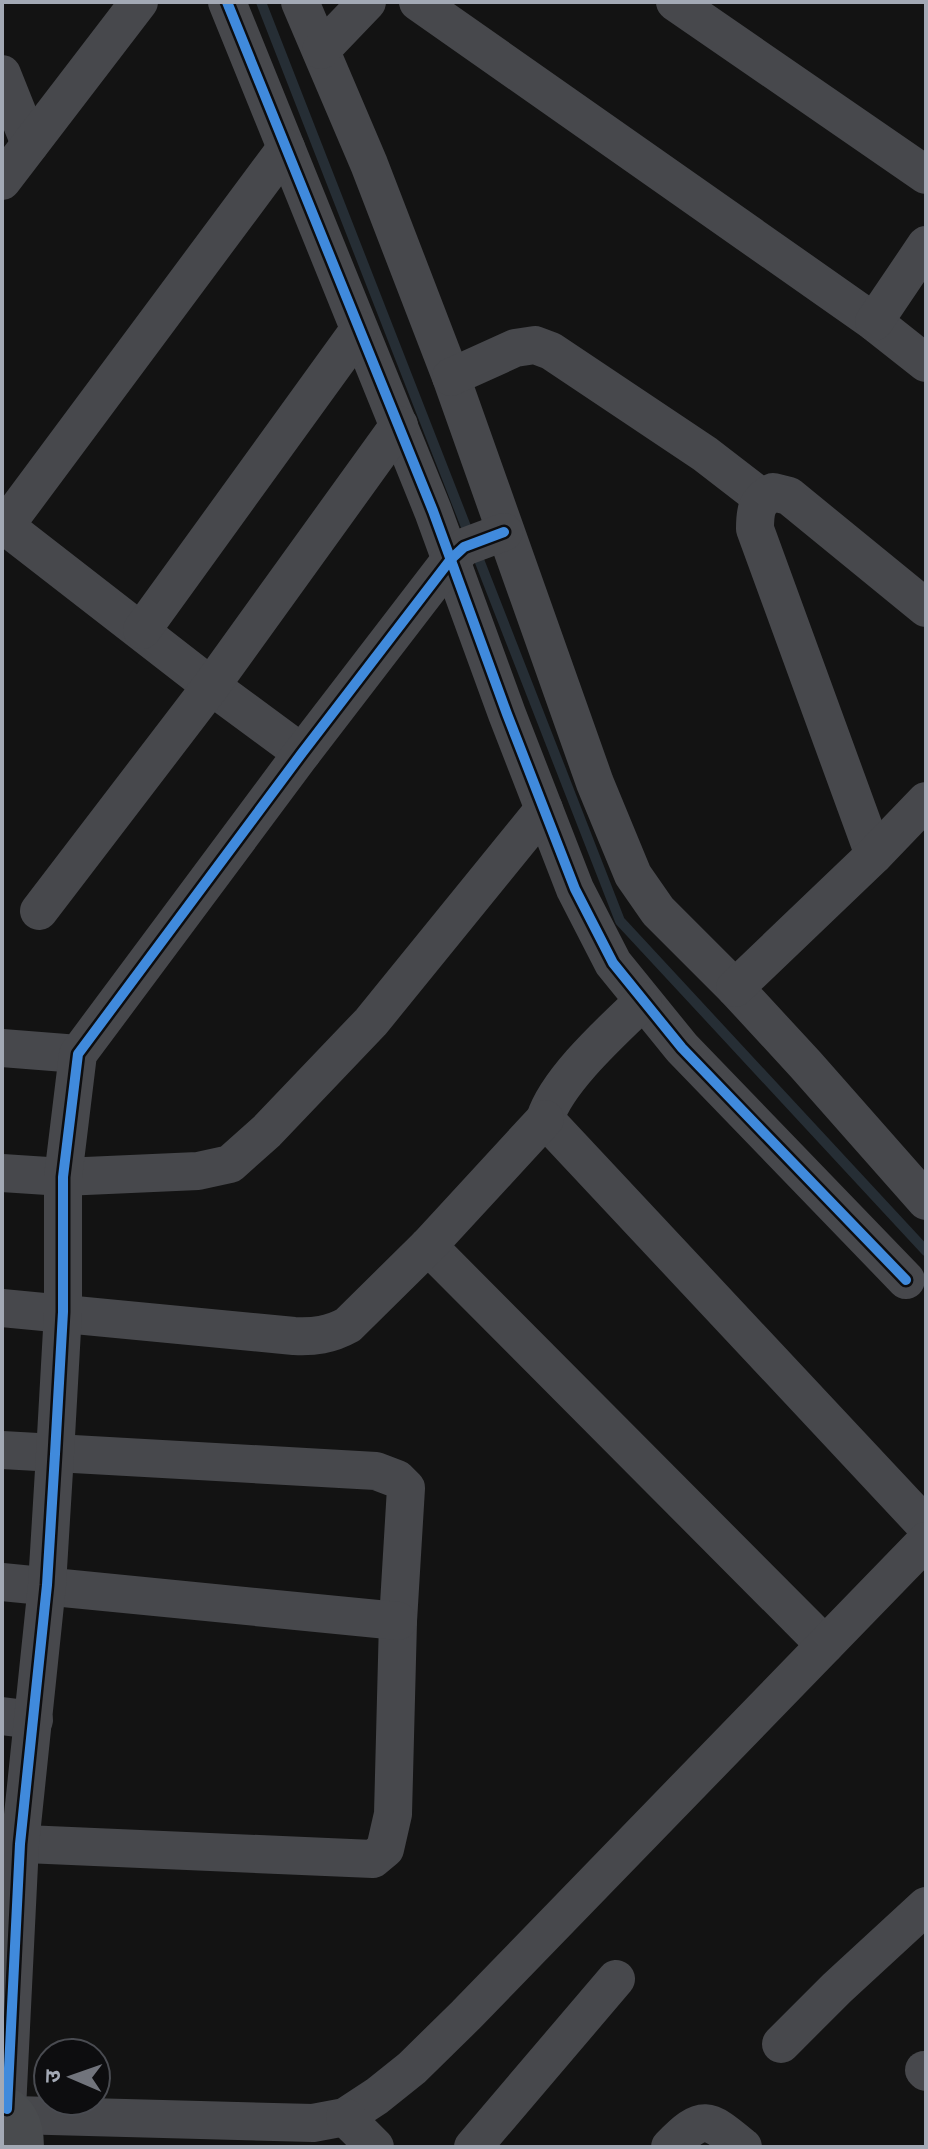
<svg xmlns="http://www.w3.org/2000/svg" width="928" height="2149" viewBox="0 0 928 2149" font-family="'PT Sans Narrow','Noto Sans Devanagari',sans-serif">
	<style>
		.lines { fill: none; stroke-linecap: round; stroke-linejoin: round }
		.stream { stroke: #262e35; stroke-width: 10 }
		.minor { stroke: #47484c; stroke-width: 38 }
		.major { stroke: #494b4e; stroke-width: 44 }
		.cycleway-casing { stroke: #0d0d0f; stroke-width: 15 }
		.cycleway { stroke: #408adc; stroke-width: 10 }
	</style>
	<rect width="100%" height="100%" fill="#131313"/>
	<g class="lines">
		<g class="stream">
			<polyline points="261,2 470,537"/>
			<polyline points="476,552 620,921 926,1251"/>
		</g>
		<g class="minor">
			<polyline points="227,2 433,511 507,714 575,889 613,963 682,1048 906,1280"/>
			<polyline points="300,2 369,164 451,377 595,783 633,875 658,911 735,988 806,1065 926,1201"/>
			<polyline points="418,2 874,322 926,363"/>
			<polyline points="675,2 926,175"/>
			<polyline points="321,50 367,2"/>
			<polyline points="2,74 30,144"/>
			<polyline points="286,148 5,526 211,686 302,753"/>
			<polyline points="2,181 139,2"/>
			<polyline points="874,322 926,245"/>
			<polyline points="451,377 515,348 535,345 551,351 705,454 762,498"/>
			<polyline points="142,630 359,330"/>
			<path d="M 874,855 L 755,529 C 755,511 756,501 773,492 L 789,496 L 926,608"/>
			<polyline points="39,911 211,686 399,425"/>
			<polyline points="735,988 874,855 926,801"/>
			<path d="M 643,1001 C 613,1030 557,1080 545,1119 L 926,1526"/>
			<polyline points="2,1048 78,1054"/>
			<polyline points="2,1173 63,1177 198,1171 230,1164 267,1131 371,1022 544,809"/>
			<polyline points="428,1246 825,1645"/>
			<path d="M 2,1308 L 294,1336 C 314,1337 330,1335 348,1325 L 428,1246 L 545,1119"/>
			<polyline points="2,1450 376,1471 397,1479 406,1488 398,1621 393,1814 385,1849 373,1859 2,1843"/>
			<polyline points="2,1582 398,1621"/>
			<polyline points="2,1716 34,1720"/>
			<polyline points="781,2044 837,1988 926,1906"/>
			<polyline points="924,2070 926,2072"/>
			<polyline points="7,2109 20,1844 47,1585 55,1454 63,1312 63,1177 78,1054 302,753 451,559 464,547 504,532"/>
			<polyline points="14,2115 313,2123 345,2117 377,2096 412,2068 466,2015 926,1541"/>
			<polyline points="345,2117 375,2147"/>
			<polyline points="473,2147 616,1979"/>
			<path d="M 670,2147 C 703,2113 708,2118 743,2147"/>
		</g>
		<path class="major" d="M 2,2107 C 18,2115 22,2130 22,2147"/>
		<g class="cycleway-casing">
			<g id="cycleway">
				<polyline points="227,2 433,511 507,714 575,889 613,963 682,1048 906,1280"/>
				<polyline points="7,2109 20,1844 47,1585 55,1454 63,1312 63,1177 78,1054 302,753 451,559 464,547 504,532"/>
			</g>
		</g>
		<use href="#cycleway" class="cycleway"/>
	</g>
	<rect width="928" height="2149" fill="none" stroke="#a3a9b5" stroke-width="8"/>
	<g transform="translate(72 2077) rotate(272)"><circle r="38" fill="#0d0d0f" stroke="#494b51" stroke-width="2"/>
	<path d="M0-6L14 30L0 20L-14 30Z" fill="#71747c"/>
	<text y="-12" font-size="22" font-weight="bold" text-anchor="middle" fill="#a3a9b5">उ</text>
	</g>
</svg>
